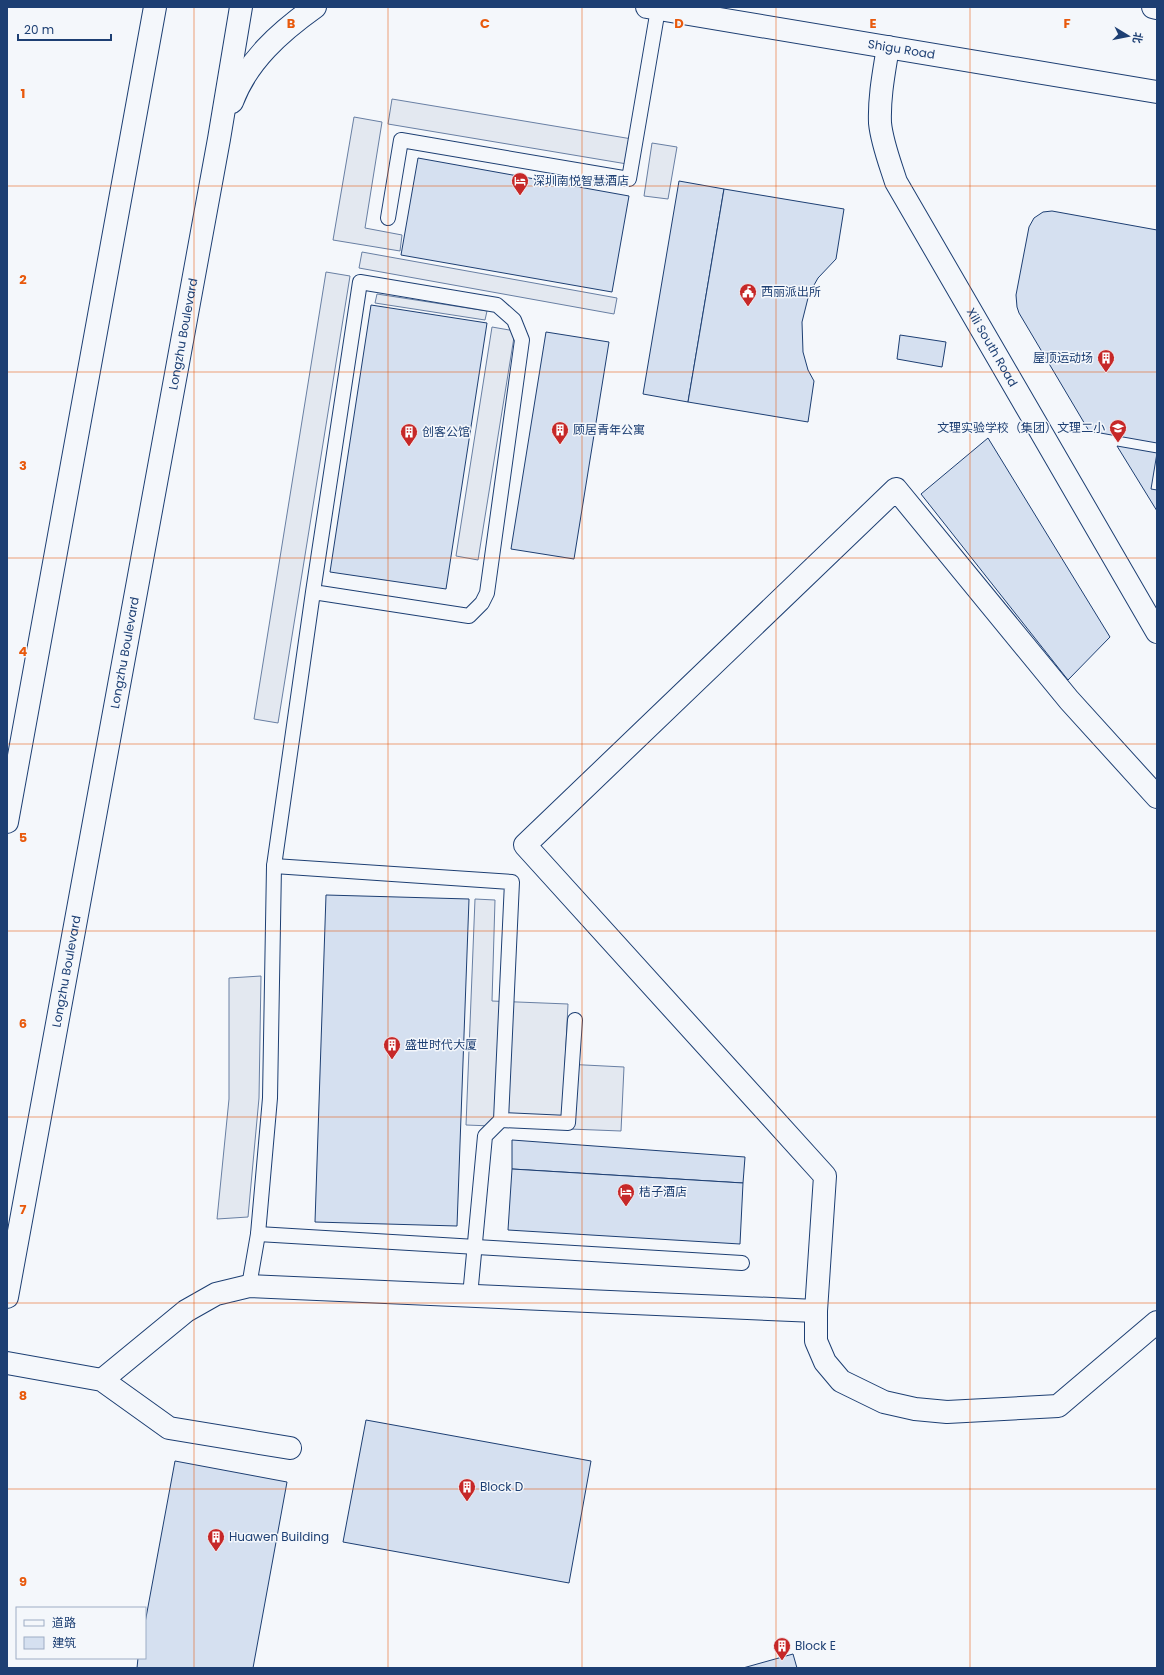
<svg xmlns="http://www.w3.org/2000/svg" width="1164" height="1675" viewBox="0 0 1164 1675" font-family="Poppins,'Noto Sans SC',sans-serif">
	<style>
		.parking { fill: #e3e8f0; stroke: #687fa3 }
		.building { fill: #d5e0f0; stroke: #1d3f73 }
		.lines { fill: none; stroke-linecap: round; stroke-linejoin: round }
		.lane-casing { stroke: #1d3f73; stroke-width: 16 }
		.street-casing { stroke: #1d3f73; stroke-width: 24 }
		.secondary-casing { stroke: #1d3f73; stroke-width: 24 }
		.primary-casing { stroke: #1d3f73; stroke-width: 24 }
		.lane { stroke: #f4f7fb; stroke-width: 14 }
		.street { stroke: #f4f7fb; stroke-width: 22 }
		.secondary { stroke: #f4f7fb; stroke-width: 22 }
		.primary { stroke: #f4f7fb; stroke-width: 22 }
		.grid { fill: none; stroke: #e8590c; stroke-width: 1; stroke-opacity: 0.55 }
		.labels { text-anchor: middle; stroke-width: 3; stroke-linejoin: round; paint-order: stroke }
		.street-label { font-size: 12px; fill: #1d3f73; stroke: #f4f7fb }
		.poi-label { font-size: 12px; fill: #1d3f73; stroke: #f4f7fb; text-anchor: start }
		.grid-label { font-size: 13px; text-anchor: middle; font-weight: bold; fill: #e8590c; stroke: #f4f7fb; stroke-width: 3; stroke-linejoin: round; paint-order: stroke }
	</style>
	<rect width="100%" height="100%" fill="#f4f7fb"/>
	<g class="parking">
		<polygon points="392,99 632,139 627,164 388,124"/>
		<polygon points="354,117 382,122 365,228 402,235 400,251 333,240"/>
		<polygon points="652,143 677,147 668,199 644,196"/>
		<polygon points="362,252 617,298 614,314 359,268"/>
		<polygon points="326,272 350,276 278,723 254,719"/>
		<polygon points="377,294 487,311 485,320 375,303"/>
		<polygon points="492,327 515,331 478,560 456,556"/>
		<polygon points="475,899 495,900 492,1001 568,1004 565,1064 624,1067 621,1131 466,1125"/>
		<polygon points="261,976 259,1098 248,1217 217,1219 229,1099 229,978"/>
	</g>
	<g class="building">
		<polygon points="418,158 629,196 612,292 401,255"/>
		<polygon points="679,181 724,189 688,402 643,394"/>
		<polygon points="724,189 844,209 836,259 818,278 809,294 802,322 803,352 808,370 814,381 808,422 688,402"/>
		<polygon points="1052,211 1157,230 1157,443 1089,431 1019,313 1017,307 1016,295 1029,227 1034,218 1043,212"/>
		<polygon points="371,305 487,323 446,589 330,572"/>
		<polygon points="546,332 609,342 574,559 511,549"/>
		<polygon points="900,335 946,342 942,367 897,359"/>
		<polygon points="988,438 1110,637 1068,680 921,494"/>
		<polygon points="1117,446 1157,453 1151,489 1157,490 1157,511"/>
		<polygon points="326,895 469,899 457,1226 315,1222"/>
		<polygon points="512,1140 745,1157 743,1183 512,1169"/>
		<polygon points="512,1169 743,1183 740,1244 508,1230"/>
		<polygon points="366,1420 591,1461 569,1583 343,1542"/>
		<polygon points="175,1461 287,1482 253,1668 137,1668 138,1658 145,1658 145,1623"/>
		<polygon points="793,1654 797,1668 743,1668"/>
	</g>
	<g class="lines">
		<g class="lane-casing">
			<g id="lane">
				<polyline points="388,218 401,140 629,179 658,9"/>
				<polyline points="274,866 512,882 501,1120 485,1136 470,1296"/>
				<polyline points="501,1120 568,1123 575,1020"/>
				<polyline points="258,1234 742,1263"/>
				<polyline points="249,1286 258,1234 270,1098 274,866 313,592 360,282 497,305 514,320 522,340 487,593 482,603 469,616 313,592"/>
			</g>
		</g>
		<g class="street-casing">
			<g id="street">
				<polyline points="1157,797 1069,700 896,489 525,845 825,1176 816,1311 816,1341 825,1362 841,1381 884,1402 915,1409 947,1412 1058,1406 1157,1322"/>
				<polyline points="7,1363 102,1380 169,1428 290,1448"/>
				<polyline points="102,1380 186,1311 216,1294 249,1286 816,1311"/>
			</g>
		</g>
		<g class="secondary-casing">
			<g id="secondary">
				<path id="s1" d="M 647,7 L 1157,92"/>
				<polyline points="1153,7 1157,8"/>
				<path id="s2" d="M 888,47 C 884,72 879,97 880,123 C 882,143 890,163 896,182 L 1157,632"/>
			</g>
		</g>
		<g class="primary-casing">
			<g id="primary">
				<path d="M 232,102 C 247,61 280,32 315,7"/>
				<polyline points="7,822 155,7"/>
				<path id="s3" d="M 7,1297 L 219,139 L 241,7"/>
			</g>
		</g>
		<use href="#lane" class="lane"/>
		<use href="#street" class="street"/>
		<use href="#secondary" class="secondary"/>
		<use href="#primary" class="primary"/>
	</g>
	<path class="grid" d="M 194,7 L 194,1668M 388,7 L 388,1668M 582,7 L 582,1668M 776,7 L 776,1668M 970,7 L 970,1668M 7,186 L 1157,186M 7,372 L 1157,372M 7,558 L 1157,558M 7,744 L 1157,744M 7,931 L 1157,931M 7,1117 L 1157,1117M 7,1303 L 1157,1303M 7,1489 L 1157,1489"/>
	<defs>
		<g id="hotel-pin" transform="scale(0.9)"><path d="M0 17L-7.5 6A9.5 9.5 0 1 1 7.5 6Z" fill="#c62828" stroke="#f4f7fb"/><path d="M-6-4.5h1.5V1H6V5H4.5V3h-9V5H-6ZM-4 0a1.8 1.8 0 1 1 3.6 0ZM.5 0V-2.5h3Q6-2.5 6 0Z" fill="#fff"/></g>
		<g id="civic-pin" transform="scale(0.9)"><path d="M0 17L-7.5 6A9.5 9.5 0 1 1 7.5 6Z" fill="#c62828" stroke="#f4f7fb"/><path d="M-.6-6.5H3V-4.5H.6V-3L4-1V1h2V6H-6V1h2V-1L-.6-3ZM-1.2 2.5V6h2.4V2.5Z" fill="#fff"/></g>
		<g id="building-pin" transform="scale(0.9)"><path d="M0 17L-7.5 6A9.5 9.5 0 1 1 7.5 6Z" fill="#c62828" stroke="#f4f7fb"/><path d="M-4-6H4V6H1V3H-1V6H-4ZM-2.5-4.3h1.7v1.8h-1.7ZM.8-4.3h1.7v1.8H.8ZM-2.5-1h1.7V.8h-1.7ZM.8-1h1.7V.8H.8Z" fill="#fff"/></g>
		<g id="school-pin" transform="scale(0.9)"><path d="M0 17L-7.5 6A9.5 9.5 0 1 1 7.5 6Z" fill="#c62828" stroke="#f4f7fb"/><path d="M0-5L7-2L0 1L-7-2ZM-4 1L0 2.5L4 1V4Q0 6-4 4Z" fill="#fff"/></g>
	</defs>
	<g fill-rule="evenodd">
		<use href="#hotel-pin" x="520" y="181"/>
		<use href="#civic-pin" x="748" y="292"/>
		<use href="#building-pin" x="1106" y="358"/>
		<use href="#school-pin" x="1118" y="428"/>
		<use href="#building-pin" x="560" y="430"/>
		<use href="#building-pin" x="409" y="432"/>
		<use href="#building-pin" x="392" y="1045"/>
		<use href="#hotel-pin" x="626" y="1192"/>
		<use href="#building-pin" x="467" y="1487"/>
		<use href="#building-pin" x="216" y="1537"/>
		<use href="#building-pin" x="782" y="1646"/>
	</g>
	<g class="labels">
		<g class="street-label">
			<text dy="4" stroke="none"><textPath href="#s1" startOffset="258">Shigu Road</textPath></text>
			<text dy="4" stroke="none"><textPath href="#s3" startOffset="979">Longzhu Boulevard</textPath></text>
			<text dy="4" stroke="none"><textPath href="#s2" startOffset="329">Xili South Road</textPath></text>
			<text dy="4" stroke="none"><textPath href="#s3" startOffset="655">Longzhu Boulevard</textPath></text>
			<text dy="4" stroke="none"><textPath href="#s3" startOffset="331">Longzhu Boulevard</textPath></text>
		</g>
		<g class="poi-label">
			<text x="533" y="185">深圳南悦智慧酒店</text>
			<text x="761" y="296">西丽派出所</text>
			<text x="1093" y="362" text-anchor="end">屋顶运动场</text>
			<text x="1105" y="432" text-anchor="end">文理实验学校（集团）文理二小</text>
			<text x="573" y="434">顾居青年公寓</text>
			<text x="422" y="436">创客公馆</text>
			<text x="405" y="1049">盛世时代大厦</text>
			<text x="639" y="1196">桔子酒店</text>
			<text x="480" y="1491">Block D</text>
			<text x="229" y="1541">Huawen Building</text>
			<text x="795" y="1650">Block E</text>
		</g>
	</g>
	<g class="grid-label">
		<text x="291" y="28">B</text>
		<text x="485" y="28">C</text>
		<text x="679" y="28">D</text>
		<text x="873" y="28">E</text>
		<text x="1067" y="28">F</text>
		<text x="23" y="98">1</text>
		<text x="23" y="284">2</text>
		<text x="23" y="470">3</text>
		<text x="23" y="656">4</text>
		<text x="23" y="842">5</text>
		<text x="23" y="1028">6</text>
		<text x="23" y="1214">7</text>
		<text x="23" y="1400">8</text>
		<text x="23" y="1586">9</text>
	</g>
	<rect width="1164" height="1675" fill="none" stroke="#1d3f73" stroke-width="16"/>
	<rect x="16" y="1607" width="130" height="52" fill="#f4f7fb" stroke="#9eadc5"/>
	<rect x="24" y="1620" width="20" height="6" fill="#f4f7fb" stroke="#9eadc5"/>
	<text x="52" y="1627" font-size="12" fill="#1d3f73">道路</text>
	<rect x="24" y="1637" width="20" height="12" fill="#d5e0f0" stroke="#9eadc5"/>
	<text x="52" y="1647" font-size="12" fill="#1d3f73">建筑</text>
	<g transform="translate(1128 36) rotate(100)" stroke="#f4f7fb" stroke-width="3" paint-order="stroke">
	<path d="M0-3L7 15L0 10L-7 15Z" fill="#1d3f73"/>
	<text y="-6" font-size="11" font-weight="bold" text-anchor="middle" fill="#1d3f73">北</text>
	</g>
	<path d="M18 34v6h93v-6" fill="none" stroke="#1d3f73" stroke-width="2"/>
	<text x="24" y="34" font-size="12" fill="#1d3f73" stroke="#f4f7fb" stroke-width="3" paint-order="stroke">20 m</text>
</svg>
